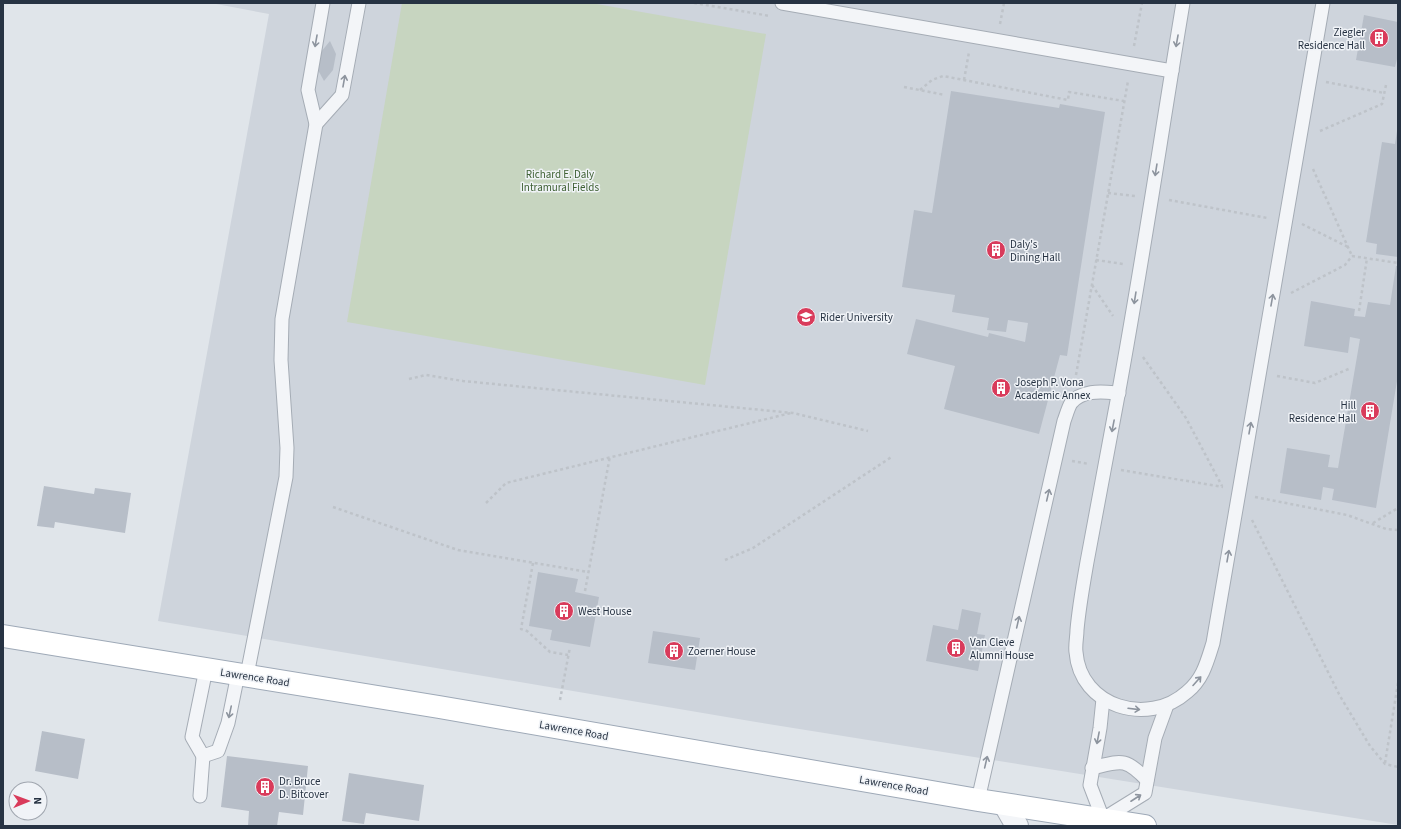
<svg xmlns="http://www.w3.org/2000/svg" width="1401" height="829" viewBox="0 0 1401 829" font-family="'Source Sans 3',sans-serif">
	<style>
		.built { fill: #ced4dc }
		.green { fill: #c7d5c0 }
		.building { fill: #b7bec8 }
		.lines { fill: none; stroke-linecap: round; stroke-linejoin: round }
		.service-casing { stroke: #a5acb5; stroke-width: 15 }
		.minor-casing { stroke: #a5acb5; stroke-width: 24 }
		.primary-casing { stroke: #9ea9b7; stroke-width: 24 }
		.path { stroke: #bec3c9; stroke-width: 2.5; stroke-dasharray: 3 3; stroke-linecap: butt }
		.service { stroke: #f3f5f8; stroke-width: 13 }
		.minor { stroke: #f3f5f8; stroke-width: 22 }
		.primary { stroke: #fff; stroke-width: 22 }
		.oneway { stroke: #8d949e }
		.labels { text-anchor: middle; stroke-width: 3; stroke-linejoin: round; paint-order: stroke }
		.poi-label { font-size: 11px; fill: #273343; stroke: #f0f3f7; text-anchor: start }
		.park-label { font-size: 11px; fill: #3e6033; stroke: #f0f3f7 }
		.street-label { font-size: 11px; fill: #273343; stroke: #f0f3f7 }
	</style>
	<rect width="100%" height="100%" fill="#e0e5ea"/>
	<polygon class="built" points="211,3 1398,3 1398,825 756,722 158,621 269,14"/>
	<polygon class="green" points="402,3 591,3 766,34 705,385 347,322"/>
	<g class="building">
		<polygon points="1364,15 1398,22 1398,55 1395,67 1356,60"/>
		<polygon points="330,41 336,54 333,70 324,81 318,70 321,52"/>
		<polygon points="951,91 1059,108 1060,104 1105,112 1067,356 1060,355 1039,434 944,409 955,366 907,354 916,319 988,337 989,333 1025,342 1028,323 1008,320 1006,332 987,330 989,318 952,312 955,295 902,287 914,210 932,213"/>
		<polygon points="1397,131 1398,131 1398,257 1376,254 1377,244 1366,242 1382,142 1395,144"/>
		<polygon points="1396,266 1398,266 1398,375 1376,508 1332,500 1334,489 1323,487 1321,500 1280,493 1287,448 1330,455 1328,467 1338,468 1360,339 1350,337 1348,353 1304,346 1311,301 1355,309 1354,316 1365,317 1368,302 1390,305"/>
		<polygon points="44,486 94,494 95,488 131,493 125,533 55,522 54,528 37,526"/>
		<polygon points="538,572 578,579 575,592 599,597 590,647 550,640 552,630 529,626"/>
		<polygon points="962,609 981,613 977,634 985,635 978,671 926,661 933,625 958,630"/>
		<polygon points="653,631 700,638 695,670 648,663"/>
		<polygon points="42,731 85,739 78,779 35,771"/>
		<polygon points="227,756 308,766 303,815 279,812 277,826 248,826 249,811 221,807"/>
		<polygon points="349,773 424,785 419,821 366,813 364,824 342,821"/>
	</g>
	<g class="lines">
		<g class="service-casing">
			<g id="service">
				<polyline points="782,3 1172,71"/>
				<path d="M 1183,3 C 1160,141 1140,280 1114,417 C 1105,465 1096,514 1087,562 C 1083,585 1079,607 1077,630 C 1077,637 1075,645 1076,652 C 1080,707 1148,727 1187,692 C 1203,679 1207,662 1213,643 L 1323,3"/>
				<polyline points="316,124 342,95 359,3"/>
				<polyline points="206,669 192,737 203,756 218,751 228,723 238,674"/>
				<polyline points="247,675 286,477 287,448 281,360 282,319 316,124 308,90 323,3"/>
				<polyline points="1103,699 1100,728 1090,785 1103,819 1145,793 1155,738 1167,705"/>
				<path d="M 1092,768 C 1121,761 1125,757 1147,780"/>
				<polyline points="200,796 203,756"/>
				<path d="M 978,800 L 1064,421 C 1066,416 1068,408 1071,403 C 1083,389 1103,392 1119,393"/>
			</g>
		</g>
		<g class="minor-casing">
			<polyline id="minor" points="1005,805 1017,826"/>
		</g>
		<g class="primary-casing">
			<polyline id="primary" points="3,636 439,707 978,800 1145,826"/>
		</g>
		<g class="path">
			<polyline points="694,3 770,16"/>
			<polyline points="1000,24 1004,3"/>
			<polyline points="1134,46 1142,3"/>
			<polyline points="964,80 969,52"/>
			<polyline points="1326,82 1384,93"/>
			<polyline points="904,87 945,95"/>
			<polyline points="920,90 932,80 943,76 1068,100 1069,92 1124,101"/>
			<polyline points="1320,131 1382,104 1386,85"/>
			<polyline points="1313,169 1352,256"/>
			<polyline points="1108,193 1135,196"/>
			<polyline points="1169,200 1267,218"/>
			<polyline points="1302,224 1348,247"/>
			<polyline points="1352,256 1398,263"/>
			<polyline points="1096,260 1123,264"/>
			<polyline points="1092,285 1113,316"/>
			<polyline points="1291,293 1345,265 1352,256"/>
			<polyline points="1359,311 1367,258"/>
			<polyline points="1143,357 1186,418 1222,486"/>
			<polyline points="1076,375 1128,81"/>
			<polyline points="1277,376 1315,383 1351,368"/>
			<polyline points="409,379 426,375 463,381 793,413 868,431"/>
			<polyline points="1072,461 1089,464"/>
			<polyline points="1121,470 1223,487"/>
			<polyline points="1255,497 1347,515 1386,529 1398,530"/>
			<polyline points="486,503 506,483 791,413"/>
			<polyline points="333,507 458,550 588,572"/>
			<polyline points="1252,520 1340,696 1370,746 1385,764 1398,767"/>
			<polyline points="1373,523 1398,508"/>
			<polyline points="725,560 753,548 893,456"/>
			<polyline points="533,563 521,629 527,631 550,652 568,655"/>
			<polyline points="585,591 610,456"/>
			<polyline points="560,700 570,647"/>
			<polyline points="1385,763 1398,683"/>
		</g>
		<use href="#service" class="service"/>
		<use href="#minor" class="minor"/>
		<use href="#primary" class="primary"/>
	</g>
	<defs><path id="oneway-shaft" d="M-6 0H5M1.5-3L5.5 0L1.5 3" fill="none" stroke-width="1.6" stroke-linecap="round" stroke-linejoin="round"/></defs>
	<g class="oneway">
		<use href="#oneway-shaft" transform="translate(316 41) rotate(100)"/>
		<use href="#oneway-shaft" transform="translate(1177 41) rotate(100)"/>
		<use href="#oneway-shaft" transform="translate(344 81) rotate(-80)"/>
		<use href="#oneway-shaft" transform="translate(1156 170) rotate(99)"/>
		<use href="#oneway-shaft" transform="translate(1135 298) rotate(99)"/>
		<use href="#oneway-shaft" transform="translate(1272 300) rotate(-80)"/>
		<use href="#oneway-shaft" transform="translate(1113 426) rotate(101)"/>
		<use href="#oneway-shaft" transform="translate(1250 428) rotate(-80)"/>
		<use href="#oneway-shaft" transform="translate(1048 495) rotate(-77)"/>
		<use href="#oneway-shaft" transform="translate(1228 556) rotate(-80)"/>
		<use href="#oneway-shaft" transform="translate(1018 622) rotate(-77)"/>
		<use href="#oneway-shaft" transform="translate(1197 681) rotate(-48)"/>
		<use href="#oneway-shaft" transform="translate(1134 709) rotate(7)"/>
		<use href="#oneway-shaft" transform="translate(230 712) rotate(102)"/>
		<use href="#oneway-shaft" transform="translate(1098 738) rotate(101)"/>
		<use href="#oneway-shaft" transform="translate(986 762) rotate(-77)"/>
		<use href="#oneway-shaft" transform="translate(1136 798) rotate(-33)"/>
	</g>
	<defs>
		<g id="building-disc" transform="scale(1)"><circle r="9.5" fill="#d93b5b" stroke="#f0f3f7"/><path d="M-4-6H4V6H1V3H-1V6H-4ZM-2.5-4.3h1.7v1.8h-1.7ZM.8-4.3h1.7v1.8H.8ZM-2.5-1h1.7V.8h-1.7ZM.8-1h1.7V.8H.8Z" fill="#fff"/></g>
		<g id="university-disc" transform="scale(1)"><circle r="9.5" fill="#d93b5b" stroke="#f0f3f7"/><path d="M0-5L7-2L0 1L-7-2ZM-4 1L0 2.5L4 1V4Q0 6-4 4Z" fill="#fff"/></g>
	</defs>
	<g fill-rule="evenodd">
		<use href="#building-disc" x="1379" y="38"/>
		<use href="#building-disc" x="996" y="250"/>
		<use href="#university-disc" x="806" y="317"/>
		<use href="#building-disc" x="1001" y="388"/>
		<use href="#building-disc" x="1370" y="411"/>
		<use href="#building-disc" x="564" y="611"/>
		<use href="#building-disc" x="956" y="648"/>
		<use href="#building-disc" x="674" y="651"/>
		<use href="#building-disc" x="265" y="787"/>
	</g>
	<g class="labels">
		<g class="poi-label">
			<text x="1365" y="36" text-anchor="end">Ziegler<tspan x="1365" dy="13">Residence Hall</tspan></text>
			<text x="1010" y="248">Daly's<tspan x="1010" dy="13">Dining Hall</tspan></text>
			<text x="820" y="321">Rider University</text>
			<text x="1015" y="386">Joseph P. Vona<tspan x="1015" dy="13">Academic Annex</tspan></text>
			<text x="1356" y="409" text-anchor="end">Hill<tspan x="1356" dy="13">Residence Hall</tspan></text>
			<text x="578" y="615">West House</text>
			<text x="970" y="646">Van Cleve<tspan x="970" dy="13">Alumni House</tspan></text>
			<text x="688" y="655">Zoerner House</text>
			<text x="279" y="785">Dr. Bruce<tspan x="279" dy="13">D. Bitcover</tspan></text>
		</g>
		<g class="park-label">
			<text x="560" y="178">Richard E. Daly<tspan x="560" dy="13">Intramural Fields</tspan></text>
		</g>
		<g class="street-label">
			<text transform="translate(255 677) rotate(9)" y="4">Lawrence Road</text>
			<text transform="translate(574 730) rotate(10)" y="4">Lawrence Road</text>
			<text transform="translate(894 785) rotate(10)" y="4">Lawrence Road</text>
		</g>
	</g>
	<rect width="1401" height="829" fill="none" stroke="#273343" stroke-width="8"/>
	<g transform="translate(28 801) rotate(89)"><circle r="19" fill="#f0f3f7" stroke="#a0a6af"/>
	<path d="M0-3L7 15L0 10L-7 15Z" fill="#d93b5b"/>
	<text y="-6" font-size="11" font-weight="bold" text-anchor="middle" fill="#273343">N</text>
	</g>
</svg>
